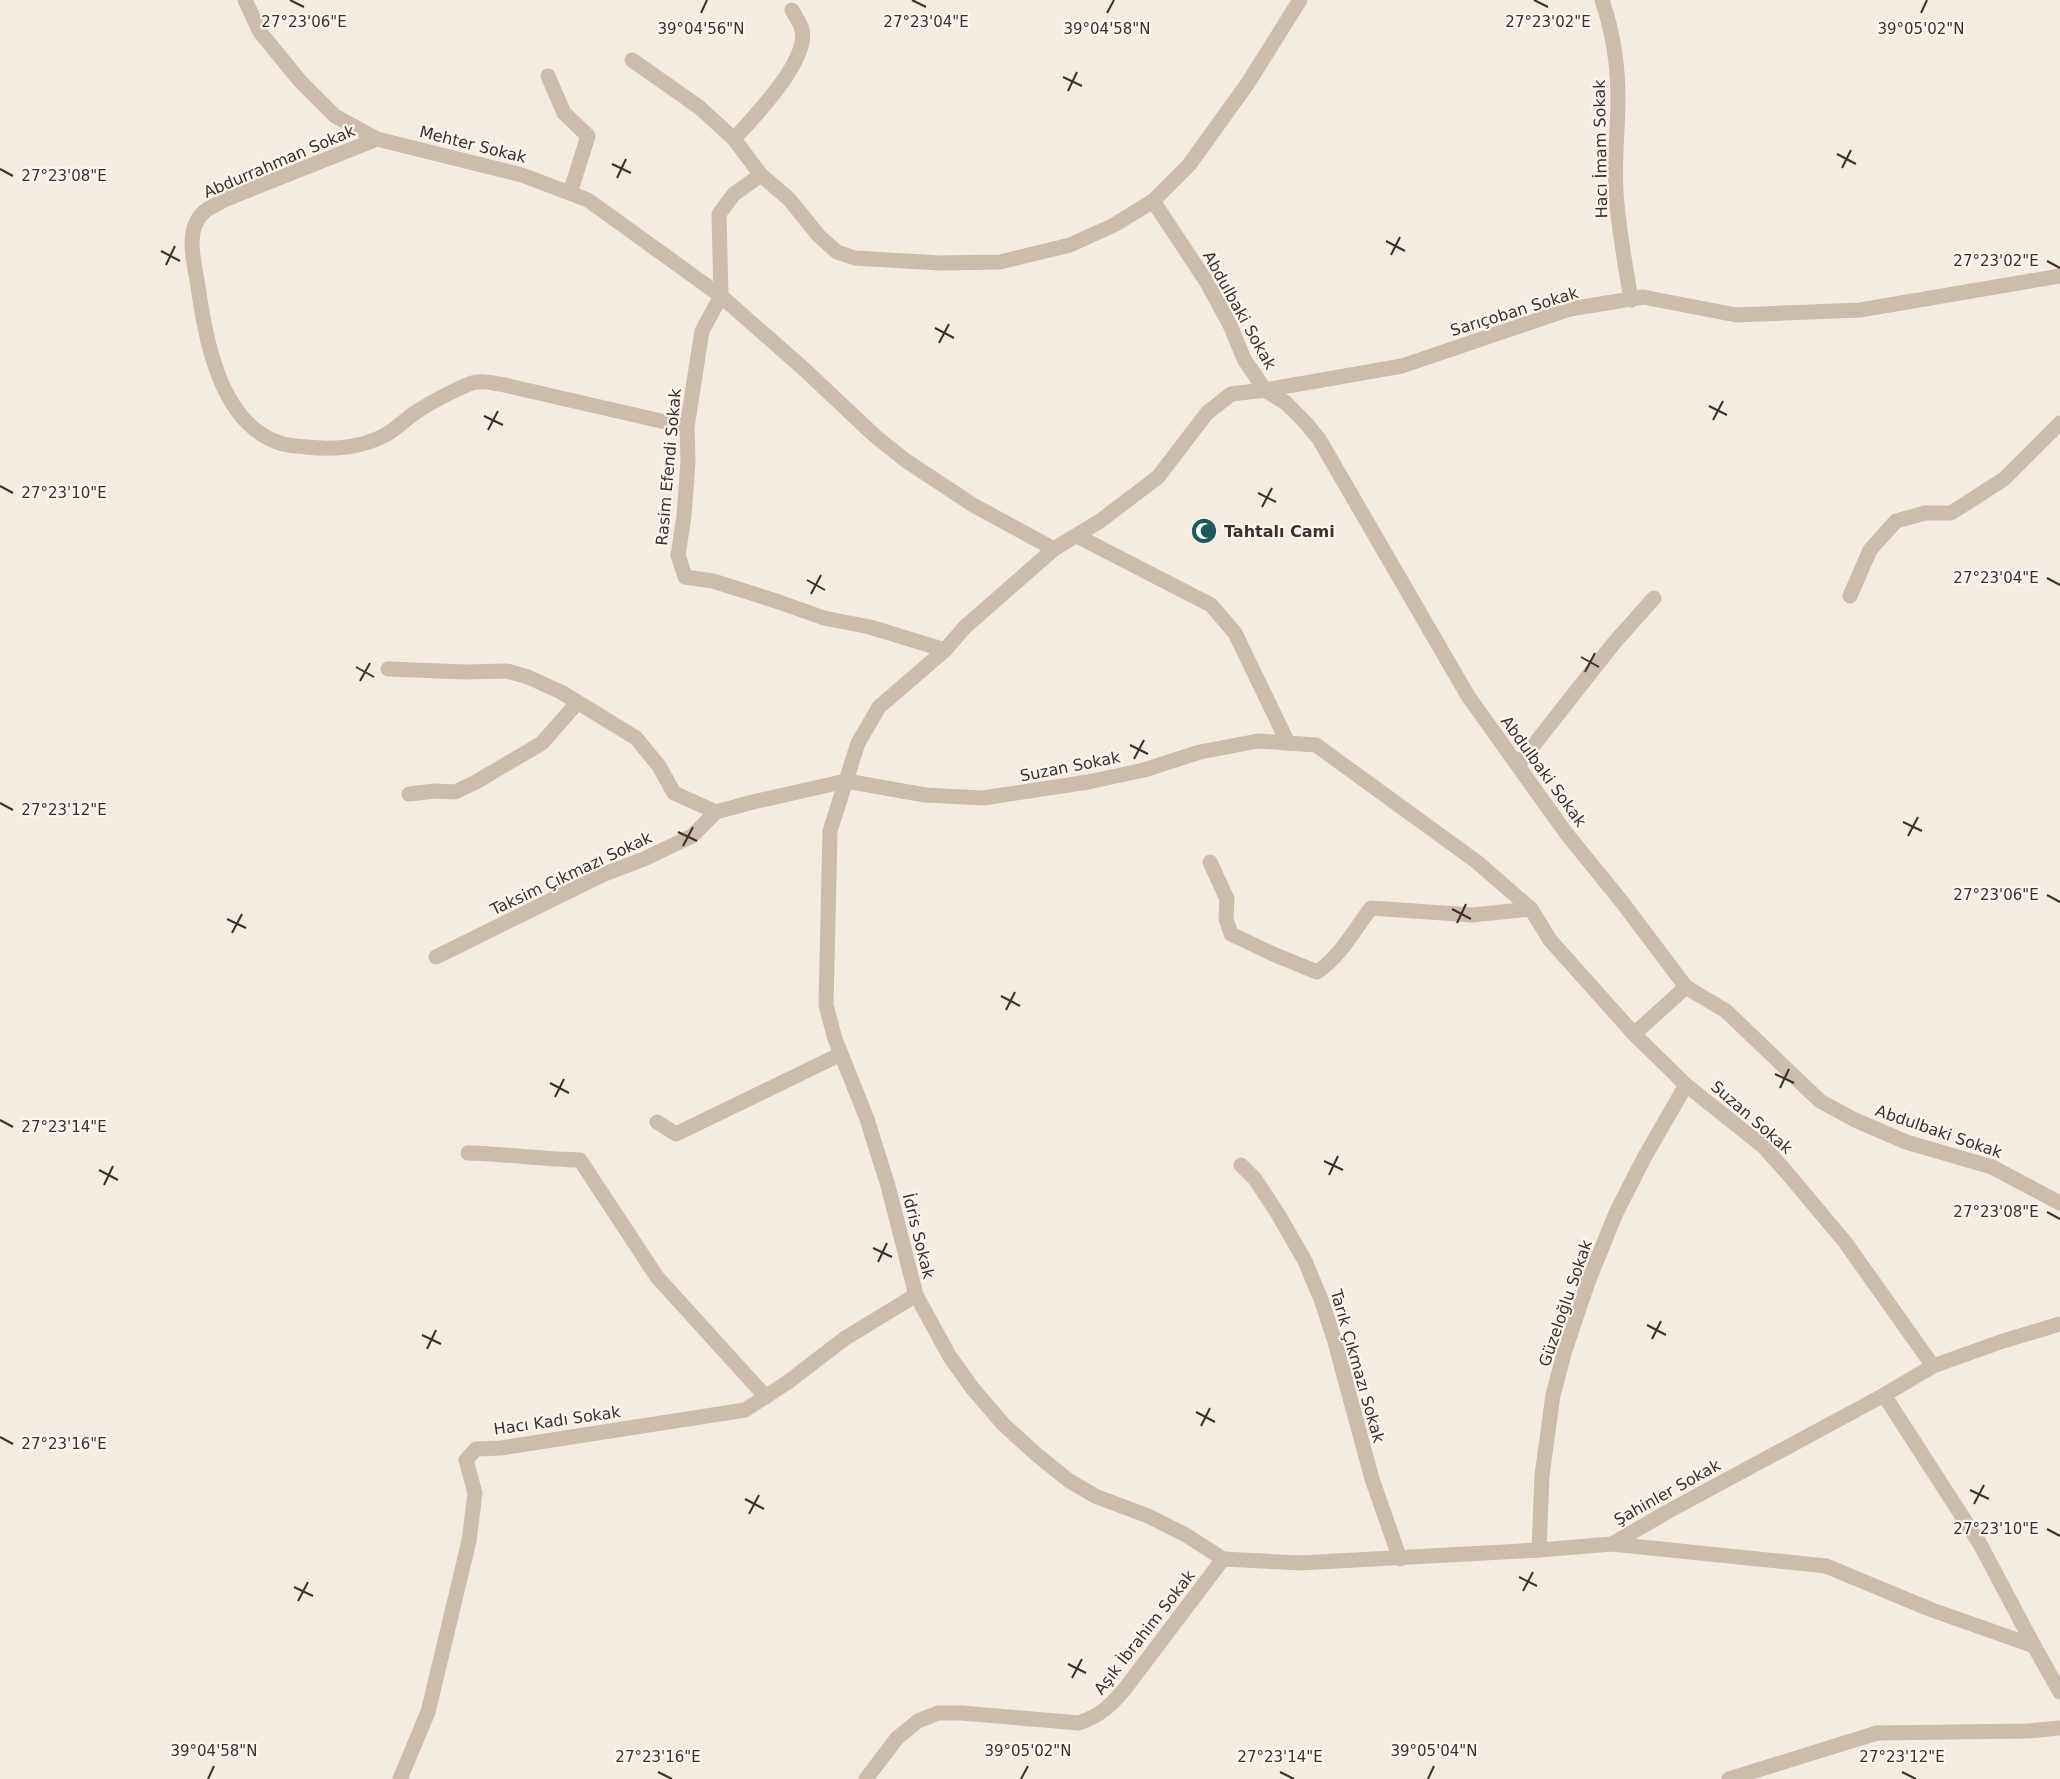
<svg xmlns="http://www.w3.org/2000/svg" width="2060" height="1779" viewBox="0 0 2060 1779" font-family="'DejaVu Sans',sans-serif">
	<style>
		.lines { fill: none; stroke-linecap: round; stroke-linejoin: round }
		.lane { stroke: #cdbbac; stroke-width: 15 }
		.street { stroke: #cdbbac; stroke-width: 15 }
		.ticks { fill: none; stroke: #3b302b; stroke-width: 2 }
		.labels { text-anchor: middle; stroke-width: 4.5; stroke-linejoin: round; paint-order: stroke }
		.street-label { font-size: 16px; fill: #3b302b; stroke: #fbf5ee }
		.poi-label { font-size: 16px; font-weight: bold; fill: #3b302b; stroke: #fbf5ee; text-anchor: start }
		.ticks-label { font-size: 15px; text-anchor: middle; fill: #3b302b; stroke: #fbf5ee; stroke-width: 4.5; stroke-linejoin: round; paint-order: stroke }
	</style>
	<rect width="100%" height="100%" fill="#f4ebe1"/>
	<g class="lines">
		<g class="lane">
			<polyline points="548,76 564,113 588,136 570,193"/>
			<polyline points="1077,536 1211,605 1235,633 1288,743"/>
			<polyline points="1518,765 1614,643 1654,598"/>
		</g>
		<g class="street">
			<polyline points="245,0 260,32 300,81 335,116 377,139 522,175 588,200 721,296 805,370 875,436 905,460 973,505 1054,549"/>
			<path d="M 1602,0 C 1613,32 1618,65 1618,99 C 1618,130 1614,160 1616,191 C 1618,227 1625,263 1631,300"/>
			<polyline points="632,60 699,107 734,139 761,175"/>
			<path d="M 377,139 L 224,200 C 218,204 210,207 205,211 C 185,228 193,258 197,280 C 205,335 218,423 280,443 C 288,446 298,446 307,447 C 334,450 362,448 387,434 C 397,428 406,419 416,412 C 430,403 445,395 460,388 C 465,386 472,382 477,382 C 484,381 493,383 500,384 L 687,427"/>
			<path d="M 734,139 C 753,118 809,61 802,30 C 801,24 795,16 792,10"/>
			<polyline points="1153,201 1206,281 1230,325 1244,359 1265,390 1286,403 1305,422 1319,439 1468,696 1566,833 1622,902 1686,987 1726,1011 1820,1101 1855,1120 1906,1142 1992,1167 2060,1203"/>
			<polyline points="1850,596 1870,550 1896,521 1925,513 1951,513 2004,479 2060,423"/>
			<polyline points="945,650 870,627 824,618 779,602 713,581 685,577 678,555 684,516 688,462 687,427 702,331 721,296 719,214 734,194 761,175 789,199 819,236 837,252 855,258 939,263 1000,262 1070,245 1114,225 1153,201 1189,165 1248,83 1300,0"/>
			<polyline points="388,669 465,672 507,671 528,677 561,692 636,738 659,766 674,793 716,812 753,802 846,781 925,795 983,798 1088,782 1144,770 1200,752 1258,741 1316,745 1477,862 1531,909 1550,940 1634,1034 1686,1085 1764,1147 1788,1174 1845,1242 1933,1366"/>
			<polyline points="409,794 435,791 455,792 476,782 542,743 577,703"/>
			<path d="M 1210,862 L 1227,899 L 1226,919 L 1231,934 L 1273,954 L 1317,972 C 1341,956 1354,930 1371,908 L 1472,915 L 1531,909"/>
			<polyline points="436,957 602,875 644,859 692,836 716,812"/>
			<polyline points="1634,1034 1686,987"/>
			<polyline points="657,1122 676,1134 841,1054"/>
			<path d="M 468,1153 C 505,1154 542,1159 580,1160 L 657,1277 L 766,1397"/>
			<polyline points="1241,1165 1255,1179 1278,1214 1305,1261 1322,1302 1335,1342 1372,1479 1400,1559"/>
			<polyline points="1884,1395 1980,1544 2034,1646 2060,1692"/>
			<polyline points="1612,1544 1826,1566 1932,1610 2034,1646"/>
			<polyline points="1539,1550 1542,1475 1553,1395 1565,1350 1588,1282 1616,1213 1644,1158 1686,1085"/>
			<polyline points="1223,1559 1186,1535 1148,1516 1095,1496 1068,1480 1036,1454 1004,1425 973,1389 950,1357 916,1295 888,1186 867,1119 835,1039 826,1005 830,831 858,743 879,707 945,650 965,627 1054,549 1100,521 1158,477 1207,413 1231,394 1265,390 1402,366 1570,309 1643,297 1736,315 1860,310 2060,276"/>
			<polyline points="1223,1559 1300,1563 1539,1550 1612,1544 1667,1512 1884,1395 1933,1366 2003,1341 2060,1324"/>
			<polyline points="400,1779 428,1712 469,1541 475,1493 466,1460 476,1449 501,1448 745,1410 788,1382 844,1339 916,1295"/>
			<path d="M 866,1779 L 897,1738 L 918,1721 L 938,1713 L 962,1713 L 1079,1723 C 1101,1715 1109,1707 1124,1690 L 1223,1559"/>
			<polyline points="1729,1779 1877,1733 2028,1731 2060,1728"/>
		</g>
	</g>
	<path class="ticks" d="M 290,0 L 304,7M 912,0 L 926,7M 1534,0 L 1548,7M 701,13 L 707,0M 1107,13 L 1114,0M 1921,13 L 1927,0M 1063,77 L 1082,86M 1068,91 L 1077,72M 1837,154 L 1856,164M 612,164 L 631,173M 1842,168 L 1851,150M 0,169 L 13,176M 617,178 L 626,159M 1386,241 L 1405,251M 161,251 L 180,261M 1391,255 L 1400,237M 2047,261 L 2060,268M 166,265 L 175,246M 935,328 L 954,338M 939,343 L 949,324M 1709,406 L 1727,415M 484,416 L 503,425M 1713,420 L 1723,401M 488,430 L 498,411M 0,486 L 13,493M 1258,493 L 1276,502M 1262,507 L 1272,488M 2047,578 L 2060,585M 807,580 L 825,590M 811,594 L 821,575M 1581,657 L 1599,667M 356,667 L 374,677M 1585,672 L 1595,653M 360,681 L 370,663M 1130,745 L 1148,754M 1134,759 L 1144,740M 0,803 L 13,810M 1903,822 L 1922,831M 678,832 L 697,841M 1908,836 L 1918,817M 683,846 L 693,827M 2047,895 L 2060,902M 1452,909 L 1471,919M 227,919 L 246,928M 1457,923 L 1466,904M 232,933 L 242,914M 1001,996 L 1020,1006M 1006,1010 L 1015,992M 1775,1074 L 1794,1083M 550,1083 L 569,1093M 1780,1088 L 1789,1069M 555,1097 L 564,1079M 0,1120 L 13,1127M 1324,1161 L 1343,1170M 99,1170 L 118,1180M 1329,1175 L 1338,1156M 104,1185 L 113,1166M 2047,1212 L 2060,1219M 873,1248 L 892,1257M 878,1262 L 887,1243M 1647,1325 L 1666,1335M 422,1335 L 441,1344M 1652,1339 L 1661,1321M 427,1349 L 436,1330M 1196,1412 L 1215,1422M 1201,1426 L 1210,1408M 0,1437 L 13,1444M 1970,1490 L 1989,1499M 745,1499 L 764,1509M 1974,1504 L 1984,1485M 749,1514 L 759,1495M 2047,1529 L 2060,1536M 1519,1577 L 1537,1586M 294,1587 L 313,1596M 1523,1591 L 1533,1572M 298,1601 L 308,1582M 1068,1664 L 1086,1673M 1072,1678 L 1082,1659M 658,1772 L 672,1779M 1280,1772 L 1294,1779M 1902,1772 L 1916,1779M 208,1779 L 214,1766M 1021,1779 L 1028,1766M 1428,1779 L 1434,1766"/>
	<defs>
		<g id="mosque-disc" transform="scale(1.35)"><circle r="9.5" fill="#1f5a5e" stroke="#fbf5ee"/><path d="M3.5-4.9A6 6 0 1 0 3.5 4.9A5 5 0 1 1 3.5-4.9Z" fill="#fff"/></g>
	</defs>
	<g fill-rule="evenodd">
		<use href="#mosque-disc" x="1204" y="531"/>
	</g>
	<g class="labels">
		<g class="street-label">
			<text transform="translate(473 144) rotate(14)" y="6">Mehter Sokak</text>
			<text transform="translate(1600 149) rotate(-91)" y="6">Hacı İmam Sokak</text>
			<text transform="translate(279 161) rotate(-23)" y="6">Abdurrahman Sokak</text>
			<text transform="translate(1240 310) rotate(61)" y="6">Abdulbaki Sokak</text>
			<text transform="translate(1514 311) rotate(-17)" y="6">Sarıçoban Sokak</text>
			<text transform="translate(668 467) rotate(-85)" y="6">Rasim Efendi Sokak</text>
			<text transform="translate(1070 766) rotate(-11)" y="6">Suzan Sokak</text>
			<text transform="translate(1544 771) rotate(54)" y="6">Abdulbaki Sokak</text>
			<text transform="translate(571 873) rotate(-25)" y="6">Taksim Çıkmazı Sokak</text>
			<text transform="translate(1752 1117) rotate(41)" y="6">Suzan Sokak</text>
			<text transform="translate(1939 1131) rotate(19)" y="6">Abdulbaki Sokak</text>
			<text transform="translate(919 1236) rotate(76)" y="6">İdris Sokak</text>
			<text transform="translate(1565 1303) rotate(-71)" y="6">Güzeloğlu Sokak</text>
			<text transform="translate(1358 1366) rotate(74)" y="6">Tarık Çıkmazı Sokak</text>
			<text transform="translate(557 1420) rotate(-8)" y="6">Hacı Kadı Sokak</text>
			<text transform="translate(1667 1492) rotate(-29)" y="6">Şahinler Sokak</text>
			<text transform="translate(1144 1632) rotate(-52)" y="6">Aşık İbrahim Sokak</text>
		</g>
		<g class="poi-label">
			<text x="1224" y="537">Tahtalı Cami</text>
		</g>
	</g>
	<g class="ticks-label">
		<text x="1548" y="27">27°23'02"E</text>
		<text x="304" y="27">27°23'06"E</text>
		<text x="926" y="27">27°23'04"E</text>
		<text x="701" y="34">39°04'56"N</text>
		<text x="1107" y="34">39°04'58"N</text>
		<text x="1921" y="34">39°05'02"N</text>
		<text x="64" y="181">27°23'08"E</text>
		<text x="1996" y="266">27°23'02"E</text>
		<text x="64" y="498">27°23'10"E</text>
		<text x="1996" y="583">27°23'04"E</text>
		<text x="64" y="815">27°23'12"E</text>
		<text x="1996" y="900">27°23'06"E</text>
		<text x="64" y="1132">27°23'14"E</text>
		<text x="1996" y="1217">27°23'08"E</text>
		<text x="64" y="1449">27°23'16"E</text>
		<text x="1996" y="1534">27°23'10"E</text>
		<text x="214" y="1756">39°04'58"N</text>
		<text x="1028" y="1756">39°05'02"N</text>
		<text x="1434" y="1756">39°05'04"N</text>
		<text x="658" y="1762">27°23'16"E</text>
		<text x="1280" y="1762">27°23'14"E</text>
		<text x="1902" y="1762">27°23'12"E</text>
	</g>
</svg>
